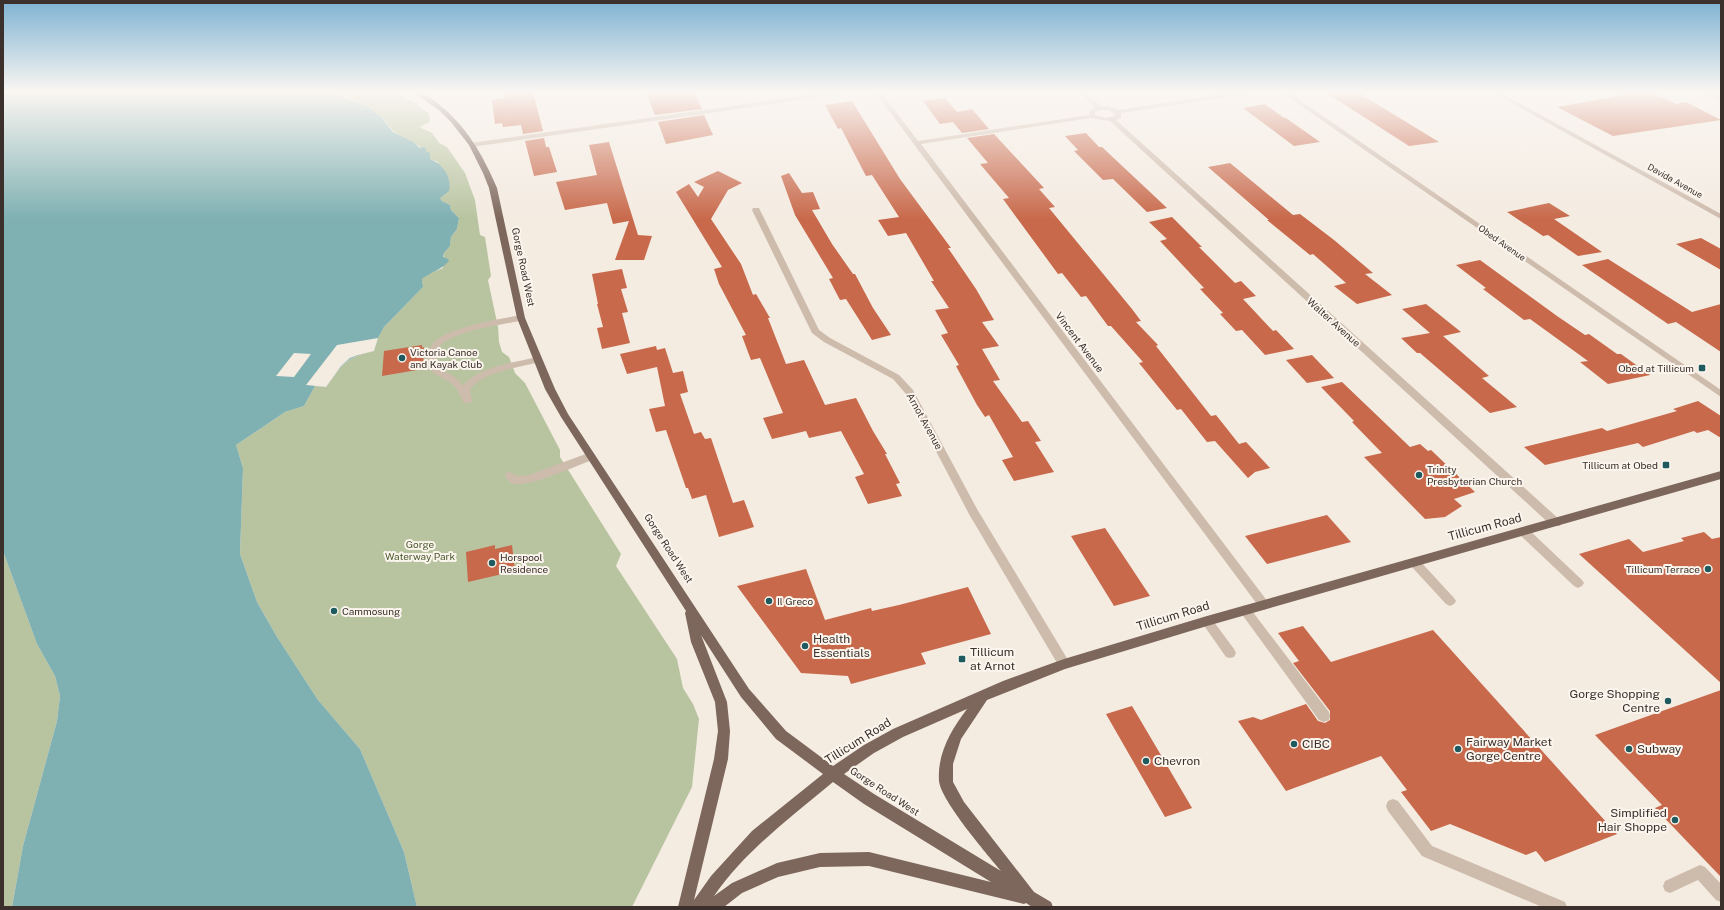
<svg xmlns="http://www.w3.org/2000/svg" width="1724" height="910" viewBox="0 0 1724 910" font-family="'Public Sans',sans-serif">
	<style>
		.green { fill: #b8c4a0 }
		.water { fill: #7fb0b2 }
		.pier { fill: #f4ebe1 }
		.building { fill: #c8694b }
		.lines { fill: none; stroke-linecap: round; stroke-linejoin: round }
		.minor { fill: #cdbbac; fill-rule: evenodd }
		.major { fill: #7d675c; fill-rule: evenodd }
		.poi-dot { fill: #1f5a5e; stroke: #fbf5ee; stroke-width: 1.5 }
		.labels { text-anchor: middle; stroke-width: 4; stroke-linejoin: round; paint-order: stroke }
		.far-street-label { font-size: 9px; fill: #3b302b; stroke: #fbf5ee }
		.street-label { font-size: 10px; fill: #3b302b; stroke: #fbf5ee }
		.poi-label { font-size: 10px; fill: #3b302b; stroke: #fbf5ee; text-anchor: start }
		.park-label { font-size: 10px; fill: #4a5a2e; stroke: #fbf5ee }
		.near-street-label { font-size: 12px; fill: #3b302b; stroke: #fbf5ee }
		.near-poi-label { font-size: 12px; fill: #3b302b; stroke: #fbf5ee; text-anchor: start }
	</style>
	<rect width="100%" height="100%" fill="#f4ebe1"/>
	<g class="green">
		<path d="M 331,92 L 394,92 L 414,102 L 429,114 L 430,122 L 419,127 L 432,133 L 439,143 L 447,147 L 465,173 L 475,200 L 480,235 L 485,237 L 491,276 L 488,280 L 498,327 L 499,342 L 502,352 L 509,357 L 515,373 L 525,383 L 560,450 L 560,457 L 621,554 L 616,566 L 677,659 L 683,688 L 693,704 L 699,719 L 692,787 L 632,907 L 417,907 L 404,852 L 360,749 L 318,700 L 277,637 L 257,602 L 240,554 L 243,468 L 236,445 L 285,412 L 304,406 L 315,386 L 326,387 C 343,364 346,357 374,351 L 378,338 L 384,327 L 423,287 L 422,279 L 428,274 L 443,268 L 444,253 L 450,246 L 451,237 L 457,229 L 459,218 L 451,210 L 450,205 L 442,201 L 440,198 L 438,162 L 430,159 C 425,145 407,141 396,133 C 390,129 387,122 381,117 C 368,105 349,96 331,92 Z"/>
		<polygon points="3,551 37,644 55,676 60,696 57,721 23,846 12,907 3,907"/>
	</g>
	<path class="water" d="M 3,92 L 331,92 L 367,106 L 381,117 L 393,132 L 413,142 L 420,148 L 424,147 L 427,149 L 425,151 L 430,153 L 430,159 C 443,164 452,177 449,191 L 440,198 L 442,201 L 450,205 L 451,210 L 459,218 L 457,229 L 451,237 L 450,246 L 444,253 L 443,257 L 448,259 L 449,261 C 441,270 431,272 422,279 L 423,287 L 384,327 L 378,338 L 374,351 C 345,357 343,364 326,387 L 315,386 L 304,406 L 285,412 L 236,445 L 243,468 L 240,554 L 257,602 L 277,637 L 318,700 L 360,749 L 404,852 L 417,907 L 12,907 L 23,846 L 57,721 L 60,696 L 55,676 L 37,644 L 3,551 Z"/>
	<g class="pier">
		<polygon points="378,338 374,351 358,355 350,358 341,366 326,387 306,385 337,345"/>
		<polygon points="294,353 311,354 294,377 276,376"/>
	</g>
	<g class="building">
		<polygon points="503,92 533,92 543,131 523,134 521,125 503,127 502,123 495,124 492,100 505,98"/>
		<polygon points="646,92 694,92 702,109 655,115"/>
		<polygon points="1325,92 1357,92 1439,142 1409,146"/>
		<polygon points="1640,92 1652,92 1676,104 1686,102 1721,120 1613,136 1557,107"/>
		<polygon points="945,98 957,112 972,109 989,129 962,133 953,122 940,124 923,101"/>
		<polygon points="852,101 900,179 951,248 948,248 976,289 994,320 982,322 999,346 982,349 1000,380 993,381 1022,422 1028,421 1041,441 1035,442 1054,472 1014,481 1002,460 1013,457 989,415 985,417 977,405 956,366 959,365 941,335 948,333 935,310 949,308 931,281 934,281 906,233 888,236 878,220 899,217 872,175 866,176 841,128 838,129 825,105"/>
		<polygon points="1265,104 1284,118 1286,118 1320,142 1294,146 1243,108"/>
		<polygon points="704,115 713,135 666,144 658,122"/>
		<polygon points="1086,133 1099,147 1102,147 1167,208 1147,212 1113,179 1103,180 1074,151 1078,150 1065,136"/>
		<polygon points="994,134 1044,188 1039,189 1055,207 1049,208 1132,309 1141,321 1136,322 1158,345 1156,346 1211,416 1216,415 1239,444 1246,442 1270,468 1255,472 1248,478 1215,441 1207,442 1181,409 1177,410 1139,363 1143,362 1111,326 1108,326 1086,296 1081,297 1062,273 1058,274 1003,199 1009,198 980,164 988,163 967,138"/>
		<polygon points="544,138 546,147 549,147 557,172 534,176 525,141"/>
		<polygon points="609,142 638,235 652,236 644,260 615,260 629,221 613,224 607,203 565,210 556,182 597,175 589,145"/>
		<polygon points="1230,163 1293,215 1300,214 1334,240 1373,273 1365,274 1392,295 1357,304 1334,286 1346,283 1313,254 1310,255 1267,220 1269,220 1208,167"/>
		<polygon points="718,171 742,183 728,190 711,219 741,264 753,295 756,294 770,318 768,318 786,364 804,360 825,405 856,398 873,431 887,454 885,454 900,483 896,484 902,496 868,504 855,477 864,474 841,431 809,438 806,431 772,439 763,418 783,413 760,358 751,360 742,336 746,335 719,284 714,269 722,267 676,192 689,184 698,197 704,187 694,182"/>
		<polygon points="789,173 802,193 813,192 820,209 812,210 832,244 853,274 855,274 873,308 891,335 872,340 846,299 840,300 829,279 833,278 795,215 781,176"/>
		<polygon points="1549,203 1570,216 1554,219 1602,252 1578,256 1548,235 1543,236 1507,212"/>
		<polygon points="1172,217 1202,247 1199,247 1235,283 1241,281 1256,296 1243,299 1273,331 1276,330 1294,349 1265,355 1242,330 1236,331 1220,314 1223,313 1200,289 1204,288 1160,241 1167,239 1149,222"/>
		<polygon points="1701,238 1721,249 1721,270 1676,244"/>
		<polygon points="1608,259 1692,312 1721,304 1721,352 1676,322 1668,324 1582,265"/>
		<polygon points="1480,260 1557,316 1585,335 1589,334 1617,354 1621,354 1650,375 1608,384 1580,362 1588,361 1530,319 1524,320 1483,289 1486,288 1456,265"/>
		<polygon points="622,269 627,288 621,289 628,312 622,313 630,343 602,349 597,328 603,327 597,304 598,304 592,274"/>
		<polygon points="1426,304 1461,332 1443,336 1489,376 1482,378 1517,407 1490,413 1420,353 1417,353 1401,338 1430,333 1402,309"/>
		<polygon points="422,345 422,348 424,347 423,369 382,376 384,351"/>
		<polygon points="656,346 657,350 665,348 673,373 683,371 688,392 680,394 694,434 701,432 705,439 711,438 733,503 744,500 754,527 719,537 706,495 692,499 688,488 686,488 666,430 656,432 649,409 665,406 657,367 627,374 620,354"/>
		<polygon points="1312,355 1334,378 1307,383 1286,360"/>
		<polygon points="1342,382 1410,447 1420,444 1428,451 1431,450 1475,492 1454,499 1462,506 1445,517 1425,519 1364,457 1382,453 1352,422 1354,421 1321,387"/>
		<polygon points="1698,401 1721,416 1721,438 1708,430 1697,433 1694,431 1643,447 1638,443 1545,465 1524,447 1602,428 1607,431 1677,411 1673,409"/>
		<polygon points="1327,515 1351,542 1267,564 1245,536"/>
		<polygon points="1105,528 1150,596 1114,606 1071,536"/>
		<polygon points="1704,532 1712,539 1721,537 1721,683 1579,554 1629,539 1643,552 1684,541 1681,538"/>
		<polygon points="495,545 495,549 512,545 515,571 468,582 466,552"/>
		<polygon points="806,569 825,620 871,608 872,611 899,605 968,587 991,634 921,653 926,664 851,684 848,676 801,673 737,586"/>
		<polygon points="1303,626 1331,662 1433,630 1617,834 1545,862 1536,851 1526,855 1450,824 1431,831 1401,792 1407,790 1381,756 1286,791 1238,721 1253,717 1261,720 1306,704 1318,721 1325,723 1330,720 1330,711 1293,663 1299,661 1278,633"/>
		<polygon points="1721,690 1721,877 1655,808 1662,805 1595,735"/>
		<polygon points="1132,706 1165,762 1192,808 1165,817 1106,714"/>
	</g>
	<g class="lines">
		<g class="minor">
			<polygon points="830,92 845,92 842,94 471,147 468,145 471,143"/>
			<path d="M 875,92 L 881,92 L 918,141 L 1089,115 L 1090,110 L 1095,108 L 1078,92 L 1085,92 L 1101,106 L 1109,106 L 1118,110 L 1237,92 L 1252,92 L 1249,94 L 1121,113 L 1121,118 L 1116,120 L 1560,520 L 1561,523 L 1560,526 L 1552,526 L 1110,121 L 1091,118 L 921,144 L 1268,602 L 1270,605 L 1268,608 L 1264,610 L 1260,608 ZM 1100,110 L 1108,110 L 1114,113 L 1115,116 L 1106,118 L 1095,115 L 1095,112 Z"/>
			<polygon points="1281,92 1288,92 1721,390 1721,397"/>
			<polygon points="1492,92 1499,92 1721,214 1721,219"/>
			<polygon points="1703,92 1711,92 1721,97 1721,101"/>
			<polygon points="753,208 759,208 760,210 819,330 830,338 899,375 913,390 977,509 1068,660 1070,664 1068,668 1064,669 1060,668 969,514 906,394 893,379 824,342 812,333 752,210"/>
			<path d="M 521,315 L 524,316 L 525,318 L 524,320 C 503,325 455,330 440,346 C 436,351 437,360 438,367 L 456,378 L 463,385 C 480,366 513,363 537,357 L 541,360 L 540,362 C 521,367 481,372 470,390 L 472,401 L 470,403 L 464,403 C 460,396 459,390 452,384 C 445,378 435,376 428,368 C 428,361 427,353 431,346 C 441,328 500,319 521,315 Z"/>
			<path d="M 591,452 L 596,456 L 595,459 C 575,466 534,486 514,484 C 510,483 507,479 505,476 L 506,473 L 510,472 L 517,476 L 529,475 Z"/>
			<polygon points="1524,528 1528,529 1582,580 1584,583 1582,586 1578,588 1574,586 1520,535 1519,532 1520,529"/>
			<polygon points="1415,559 1419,560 1454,598 1456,601 1454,604 1450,606 1446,604 1411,566 1409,563 1411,560"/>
			<polygon points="1245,605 1249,607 1329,712 1330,716 1329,720 1324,722 1319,720 1241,613 1239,610 1241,607"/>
			<polygon points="1207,616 1211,618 1234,649 1236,653 1234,657 1230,658 1226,657 1203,624 1201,621 1203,618"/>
			<polygon points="1393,799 1398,801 1432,846 1565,902 1567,907 1542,907 1422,856 1388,811 1386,806 1388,801"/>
			<polygon points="1700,865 1705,867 1721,884 1721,902 1716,900 1698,880 1670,893 1665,891 1663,886 1665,881"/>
		</g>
		<path class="major" d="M 413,92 C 423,92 430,97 437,103 C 466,125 483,155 497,188 L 525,318 L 555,389 L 568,414 L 749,689 L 786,731 L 833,766 L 864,745 L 893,729 L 1003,681 L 1064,659 L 1207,616 L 1721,471 L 1721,479 L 1207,626 L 1065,669 L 987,700 L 961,739 L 953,764 L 953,782 L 964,802 L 1034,892 L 1051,902 L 1053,907 L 1032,907 L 1026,903 L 1024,904 L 869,866 L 820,867 L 778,877 L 742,893 L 724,907 L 678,907 L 714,759 L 718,731 L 715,702 L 691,642 L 685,613 L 686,611 L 561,417 L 545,389 L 517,318 L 489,188 L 483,173 L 469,145 L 451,122 L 440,111 ZM 701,635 L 741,697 L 776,739 L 823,774 L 752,831 L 711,876 L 694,900 L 728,759 L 730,731 L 727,702 ZM 967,709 C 951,730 937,754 939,781 C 941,801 987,854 1001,871 L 874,794 L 844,774 L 874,753 L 903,737 ZM 833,782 L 864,804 L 991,882 L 869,852 L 820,853 L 777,863 L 732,883 L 714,896 C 746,850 791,817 833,782 Z"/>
	</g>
	<linearGradient id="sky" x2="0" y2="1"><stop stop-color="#7eb2d2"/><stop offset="0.42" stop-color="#faf6f2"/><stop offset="1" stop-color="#faf6f2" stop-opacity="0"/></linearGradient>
	<rect width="1724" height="219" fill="url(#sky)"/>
	<g class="poi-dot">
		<circle cx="402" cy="358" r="4"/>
		<rect x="1698" y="364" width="8" height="8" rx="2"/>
		<rect x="1662" y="461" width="8" height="8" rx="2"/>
		<circle cx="1419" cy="475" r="4"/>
		<circle cx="492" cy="563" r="4"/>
		<circle cx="1708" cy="569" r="4"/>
		<circle cx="769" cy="601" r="4"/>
		<circle cx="334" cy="611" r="4"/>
		<circle cx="805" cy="646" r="4"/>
		<rect x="958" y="655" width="8" height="8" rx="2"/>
		<circle cx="1668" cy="701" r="4"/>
		<circle cx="1294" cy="744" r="4"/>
		<circle cx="1458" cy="749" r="4"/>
		<circle cx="1629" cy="749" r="4"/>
		<circle cx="1146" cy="761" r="4"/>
		<circle cx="1675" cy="820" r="4"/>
	</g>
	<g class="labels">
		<g class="far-street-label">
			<text transform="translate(1675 181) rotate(29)" y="3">Davida Avenue</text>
			<text transform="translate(1502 243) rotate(35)" y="3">Obed Avenue</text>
		</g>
		<g class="street-label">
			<text transform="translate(524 267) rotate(78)" y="4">Gorge Road West</text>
			<text transform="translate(1334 322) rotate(42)" y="4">Walter Avenue</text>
			<text transform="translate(1080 342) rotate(53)" y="4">Vincent Avenue</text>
			<text transform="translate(925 421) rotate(61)" y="4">Arnot Avenue</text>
			<text transform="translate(669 548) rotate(57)" y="4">Gorge Road West</text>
			<text transform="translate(885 791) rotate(33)" y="4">Gorge Road West</text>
		</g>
		<g class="poi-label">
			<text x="410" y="356">Victoria Canoe<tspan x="410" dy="12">and Kayak Club</tspan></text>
			<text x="1694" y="372" text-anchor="end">Obed at Tillicum</text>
			<text x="1658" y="469" text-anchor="end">Tillicum at Obed</text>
			<text x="1427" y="473">Trinity<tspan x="1427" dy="12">Presbyterian Church</tspan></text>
			<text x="500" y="561">Horspool<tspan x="500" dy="12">Residence</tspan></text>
			<text x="1700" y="573" text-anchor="end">Tillicum Terrace</text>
			<text x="777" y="605">Il Greco</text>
			<text x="342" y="615">Cammosung</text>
		</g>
		<g class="park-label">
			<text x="420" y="548">Gorge<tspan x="420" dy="12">Waterway Park</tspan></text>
		</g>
		<g class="near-street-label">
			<text transform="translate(1485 527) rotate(-15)" y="4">Tillicum Road</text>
			<text transform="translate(1173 616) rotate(-17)" y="4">Tillicum Road</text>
			<text transform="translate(858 741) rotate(-32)" y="4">Tillicum Road</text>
		</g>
		<g class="near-poi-label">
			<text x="813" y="643">Health<tspan x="813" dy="14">Essentials</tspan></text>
			<text x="970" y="656">Tillicum<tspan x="970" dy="14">at Arnot</tspan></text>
			<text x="1660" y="698" text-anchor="end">Gorge Shopping<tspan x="1660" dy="14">Centre</tspan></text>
			<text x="1466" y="746">Fairway Market<tspan x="1466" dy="14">Gorge Centre</tspan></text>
			<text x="1302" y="748">CIBC</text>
			<text x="1637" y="753">Subway</text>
			<text x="1154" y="765">Chevron</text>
			<text x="1667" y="817" text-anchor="end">Simplified<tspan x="1667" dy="14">Hair Shoppe</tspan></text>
		</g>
	</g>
	<rect width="1724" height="910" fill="none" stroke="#3b302b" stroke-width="8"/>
</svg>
